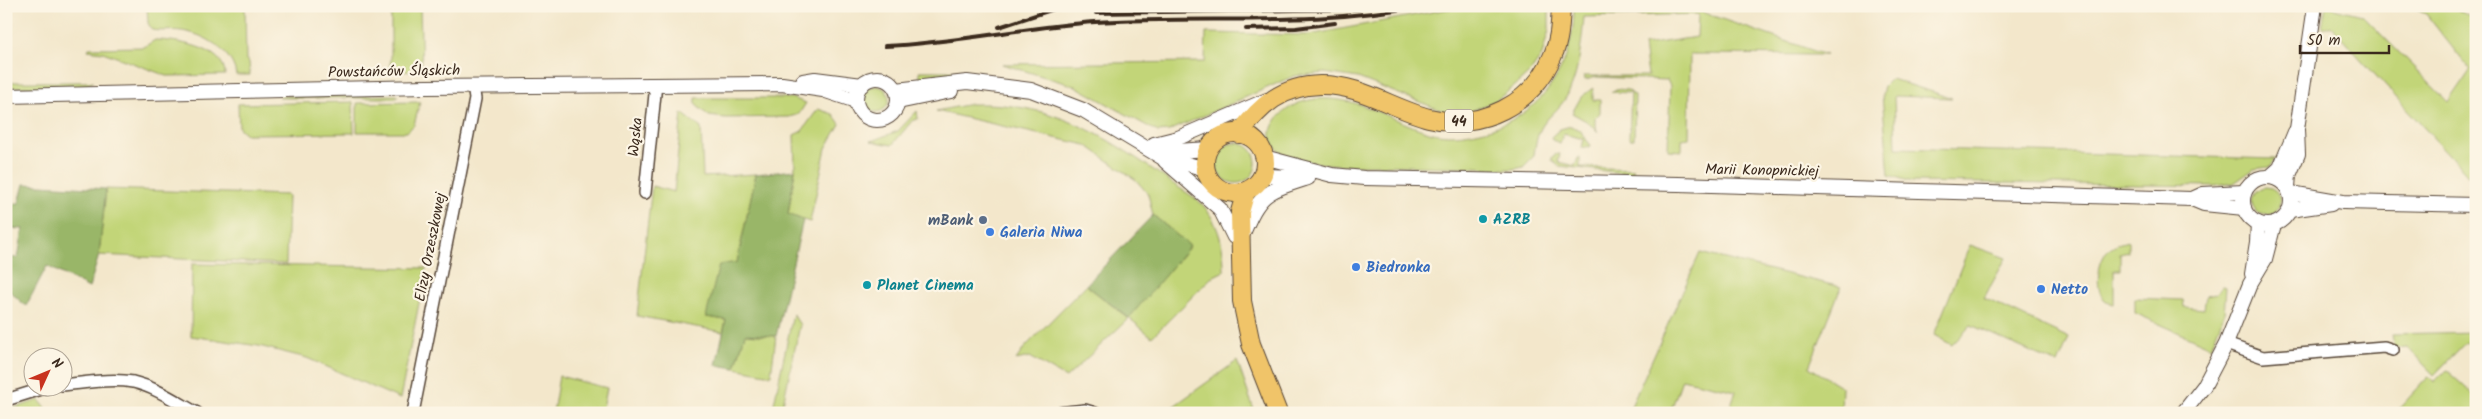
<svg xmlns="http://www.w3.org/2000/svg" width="2482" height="419" viewBox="0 0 2482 419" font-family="Kalam,sans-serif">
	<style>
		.green { fill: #c2d578; stroke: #7e804b }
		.forest { fill: #99b668; stroke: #6a7043 }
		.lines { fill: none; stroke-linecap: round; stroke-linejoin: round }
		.minor-casing { stroke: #574638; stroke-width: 14 }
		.tertiary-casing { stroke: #574638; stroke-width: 16 }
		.primary-casing { stroke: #574638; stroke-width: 20 }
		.minor { stroke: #fff; stroke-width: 11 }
		.tertiary { stroke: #fff; stroke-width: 14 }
		.primary { stroke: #f0c469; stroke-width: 18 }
		.rail { stroke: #3b2a1e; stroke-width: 4 }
		.culture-dot { fill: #0f9aa8; stroke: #fcf5e5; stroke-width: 2 }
		.service-dot { fill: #5c6f8a; stroke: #fcf5e5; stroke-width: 2 }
		.shop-dot { fill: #3f7fe0; stroke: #fcf5e5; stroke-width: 2 }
		.labels { text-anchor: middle; stroke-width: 4.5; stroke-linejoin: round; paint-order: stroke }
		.shield { fill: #fcf5e5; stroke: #75675a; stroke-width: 1 }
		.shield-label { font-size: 14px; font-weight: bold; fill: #3b2a1e }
		.street-label { font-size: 15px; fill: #3b2a1e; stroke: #fcf5e5 }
		.culture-label { font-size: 15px; font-weight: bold; fill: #0d838f; stroke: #fcf5e5; text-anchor: start }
		.service-label { font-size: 15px; font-weight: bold; fill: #4e5e75; stroke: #fcf5e5; text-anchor: end }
		.shop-label { font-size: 15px; font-weight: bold; fill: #366cbe; stroke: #fcf5e5; text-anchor: start }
	</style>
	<rect width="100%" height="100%" fill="#fcf5e5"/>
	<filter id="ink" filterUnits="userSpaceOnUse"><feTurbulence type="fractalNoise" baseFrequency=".02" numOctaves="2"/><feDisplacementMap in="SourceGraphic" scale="10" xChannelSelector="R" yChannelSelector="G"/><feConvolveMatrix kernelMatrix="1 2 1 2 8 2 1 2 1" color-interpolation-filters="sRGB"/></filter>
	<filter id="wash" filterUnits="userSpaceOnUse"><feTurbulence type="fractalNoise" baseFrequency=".0096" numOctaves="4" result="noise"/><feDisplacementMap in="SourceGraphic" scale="20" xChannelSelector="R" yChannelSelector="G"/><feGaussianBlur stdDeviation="1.12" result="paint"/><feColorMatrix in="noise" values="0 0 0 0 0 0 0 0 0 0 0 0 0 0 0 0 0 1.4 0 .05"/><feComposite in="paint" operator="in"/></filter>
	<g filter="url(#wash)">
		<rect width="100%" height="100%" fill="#f3e7cb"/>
		<g class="green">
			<path d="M 147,6 L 245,6 L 246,60 L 249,62 L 250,75 L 236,75 C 233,53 208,36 187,32 C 176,29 163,32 152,30 L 148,23 Z"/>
			<polygon points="391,6 420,6 422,71 388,72 391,60"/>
			<polygon points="1464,6 1549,6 1549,30 1542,55 1530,72 1515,86 1495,101 1471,111 1443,111 1358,78 1325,73 1294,76 1169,131 1158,132 1075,86 1002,64 1205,62 1206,33 1309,35"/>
			<path d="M 1574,6 L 1684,6 L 1826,55 L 1690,54 L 1689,138 L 1682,139 L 1682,151 L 1668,150 L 1670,86 L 1667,80 L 1597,77 L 1585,80 L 1583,76 L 1648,76 L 1644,45 L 1697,37 L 1698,14 L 1584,17 C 1582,41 1579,70 1570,90 C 1556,120 1538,113 1534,156 L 1523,167 C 1508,172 1486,167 1470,167 C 1439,167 1407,166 1376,165 C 1360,165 1342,166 1327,164 C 1314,162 1297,161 1286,155 C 1256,139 1276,112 1299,103 C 1312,98 1326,98 1340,100 C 1367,103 1401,124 1429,132 C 1446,137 1464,135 1481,131 C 1541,118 1575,66 1574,6 Z"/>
			<polygon points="2326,6 2362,15 2448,102 2470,70 2426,14 2408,6 2451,6 2476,20 2476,184 2332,28 2322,27"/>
			<path d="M 155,40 C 174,40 226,47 225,75 L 167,76 L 103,52 L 88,50 L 89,48 L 144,47 Z"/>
			<polygon points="919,71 967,71 969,74 921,81"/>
			<polygon points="1891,79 1952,98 1894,96 1896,148 2275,159 2269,167 2254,169 2234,183 2216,186 1912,182 1889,175 1882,95 1884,86"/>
			<polygon points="6,82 93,82 83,88 6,87"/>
			<circle cx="876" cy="99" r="13"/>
			<polygon points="1593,88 1593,100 1600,100 1600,113 1595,118 1595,127 1598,133 1588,122 1572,113 1581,97"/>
			<polygon points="1616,89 1628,90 1635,96 1634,139 1629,139 1631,93 1611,92"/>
			<polygon points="397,95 397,98 280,98 280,96"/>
			<polygon points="696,98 792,98 806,103 799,114 789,117 726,118 709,116 696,105"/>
			<polygon points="353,102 354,133 246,134 239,128 238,104"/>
			<polygon points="420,102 414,125 407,132 357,132 357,103"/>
			<path d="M 971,104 C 1053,102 1103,134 1168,180 C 1179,189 1199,198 1207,210 C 1220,229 1224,248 1224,271 L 1212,277 L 1152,337 L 1129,318 L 1066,378 L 1030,357 L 1016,360 L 1025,347 L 1086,285 L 1128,318 L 1190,246 L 1153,215 L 1148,194 L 1136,180 L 1086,145 L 936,111 Z"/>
			<polygon points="818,109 833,114 840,124 826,148 810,222 788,215 795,170 794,135 802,131"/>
			<polygon points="917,111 918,119 912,121 892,145 871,141 898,131"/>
			<polygon points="682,113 701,128 703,177 756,174 737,262 707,317 726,320 723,332 637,316 652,186 674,192"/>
			<polygon points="1571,126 1580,130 1590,145 1589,147 1582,148 1584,139 1563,134 1560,143 1552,140 1551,137 1560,129"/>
			<circle cx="1236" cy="163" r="20"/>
			<polygon points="1556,154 1560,154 1558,162 1575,166 1578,158 1580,158 1580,167 1633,169 1633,174 1559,166 1552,161 1552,157"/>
			<circle cx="2266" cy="201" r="14"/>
			<polygon points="106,189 288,195 286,264 99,255"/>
			<path d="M 2128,241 L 2128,252 L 2120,254 L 2120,270 L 2114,270 L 2114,304 C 2111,303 2106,303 2104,300 C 2094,287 2098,259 2110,248 C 2115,244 2121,243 2128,241 Z"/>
			<polygon points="1970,245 2006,258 1984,298 2069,338 2058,364 1971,325 1952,345 1934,335"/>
			<polygon points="1700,253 1841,287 1809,367 1842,387 1841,413 1728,413 1736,391 1682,379 1670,413 1628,413"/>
			<polygon points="192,264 426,268 400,399 307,358 259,346 191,336"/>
			<polygon points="2222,286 2226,287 2224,314 2211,347 2135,313 2135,298 2183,300 2184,307 2204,309 2206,296 2216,294"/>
			<polygon points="793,314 800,325 781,413 772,413"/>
			<polygon points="2476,332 2476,351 2466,342 2434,375 2407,347 2394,348 2392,334"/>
			<polygon points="745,334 776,336 771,375 735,368"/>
			<polygon points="1237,361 1255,413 1164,413"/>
			<polygon points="2446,370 2476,397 2476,413 2395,413 2429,376 2434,382"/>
			<polygon points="559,376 607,388 602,413 553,413"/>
			<polygon points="39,400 50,413 6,413 6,411"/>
		</g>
		<g class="forest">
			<polygon points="795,170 788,214 803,220 776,336 745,334 735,368 716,365 726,320 706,317 719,265 737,262 756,174"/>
			<polygon points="24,184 106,189 99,255 89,288 47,266 26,306 6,288 6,257 18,258 23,229 6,228 6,204 19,203"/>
			<polygon points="1153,215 1190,246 1129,318 1086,285"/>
		</g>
	</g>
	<g filter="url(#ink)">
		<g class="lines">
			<g class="minor-casing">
				<g id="minor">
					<polyline points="645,193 656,84"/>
					<polyline points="2226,344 2263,357 2384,347 2393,350"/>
					<path d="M 62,385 C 85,383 111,378 133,382 C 155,387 177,402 197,413"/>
					<polyline points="6,400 51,386"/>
					<polyline points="413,413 475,99 473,86"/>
					<polyline points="1058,413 1085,410 1095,413"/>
				</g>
			</g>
			<g class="tertiary-casing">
				<g id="tertiary">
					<circle cx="877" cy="99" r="21"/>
					<polyline points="803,81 815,79 862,85"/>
					<polyline points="896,90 967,82 1031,90 1083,110 1161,157 1206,169"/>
					<polyline points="6,96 426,87 782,84 823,90 856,101"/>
					<polyline points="898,102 951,91"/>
					<polyline points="1154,144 1178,138 1267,100"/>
					<polyline points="1155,144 1177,151 1209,149"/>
					<polyline points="1264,157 1332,175 1364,178 1678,184 2192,199 2204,204 2244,208"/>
					<polyline points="1165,161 1220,209 1234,237"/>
					<polyline points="1262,176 1299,177"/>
					<polyline points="2271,176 2280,168 2295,132"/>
					<circle cx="2267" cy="201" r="24"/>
					<polyline points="2288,187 2289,175 2298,154 2297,129 2315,6"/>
					<polyline points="2291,193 2343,202 2476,205"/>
					<polyline points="2192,199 2203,194 2244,192"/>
					<polyline points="2290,210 2331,204"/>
					<path d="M 1242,236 C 1260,192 1265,192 1308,178"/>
					<polyline points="2252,274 2257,242 2258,223"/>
					<polyline points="2183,413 2204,386 2226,344 2250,284 2265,259 2274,224"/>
				</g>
			</g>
			<g class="primary-casing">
				<g id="primary">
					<circle cx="1235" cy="163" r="30"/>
					<path d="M 1239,134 C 1261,105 1282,86 1320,85 C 1359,84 1393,109 1429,118 C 1480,131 1534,104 1553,55 C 1560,39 1560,23 1561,6"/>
					<polyline points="1246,191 1240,212 1242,301 1251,344 1278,413"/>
				</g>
			</g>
			<use href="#minor" class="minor"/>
			<use href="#tertiary" class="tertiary"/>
			<use href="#primary" class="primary"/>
			<g class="rail">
				<polyline points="2468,6 2476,10"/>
				<polyline points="1096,13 1359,9"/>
				<polyline points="999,27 1063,6"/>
				<polyline points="1246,29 1296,28 1335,23"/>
				<path d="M 885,46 C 956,43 1025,27 1095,22 C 1203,15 1313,27 1419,6"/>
			</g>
		</g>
	</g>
	<g class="culture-dot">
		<circle cx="1483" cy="219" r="5"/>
		<circle cx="867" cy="285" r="5"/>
	</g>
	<circle class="service-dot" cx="983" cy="220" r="5"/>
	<g class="shop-dot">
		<circle cx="990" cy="232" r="5"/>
		<circle cx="1356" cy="267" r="5"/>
		<circle cx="2041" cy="289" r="5"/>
	</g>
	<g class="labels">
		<rect class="shield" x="1445" y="109.5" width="28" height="23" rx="4"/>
		<g class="shield-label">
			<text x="1459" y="126">44</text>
		</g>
		<g class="street-label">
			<text transform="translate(394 71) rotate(-1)" y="5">Powstańców Śląskich</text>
			<text transform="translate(635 137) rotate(-84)" y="5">Wąska</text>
			<text transform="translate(1762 170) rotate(1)" y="5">Marii Konopnickiej</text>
			<text transform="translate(430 247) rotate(-79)" y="5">Elizy Orzeszkowej</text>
		</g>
		<g class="culture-label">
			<text x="1493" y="224">AZRB</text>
			<text x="877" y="290">Planet Cinema</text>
		</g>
		<g class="service-label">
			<text x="973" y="225">mBank</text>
		</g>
		<g class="shop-label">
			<text x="1000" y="237">Galeria Niwa</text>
			<text x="1366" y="272">Biedronka</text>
			<text x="2051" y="294">Netto</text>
		</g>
	</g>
	<rect width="2482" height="419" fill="none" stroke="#fcf5e5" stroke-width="25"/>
	<g transform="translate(48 372) rotate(46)"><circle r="24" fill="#fcf5e5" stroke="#afa495"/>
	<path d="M0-4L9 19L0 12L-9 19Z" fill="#c8321e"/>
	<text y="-8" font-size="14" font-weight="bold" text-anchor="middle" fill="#3b2a1e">N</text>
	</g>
	<path d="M2300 45v8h89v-8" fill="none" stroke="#3b2a1e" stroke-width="2.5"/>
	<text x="2307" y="45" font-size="15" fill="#3b2a1e" stroke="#fcf5e5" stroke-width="4" paint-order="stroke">50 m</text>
</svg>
